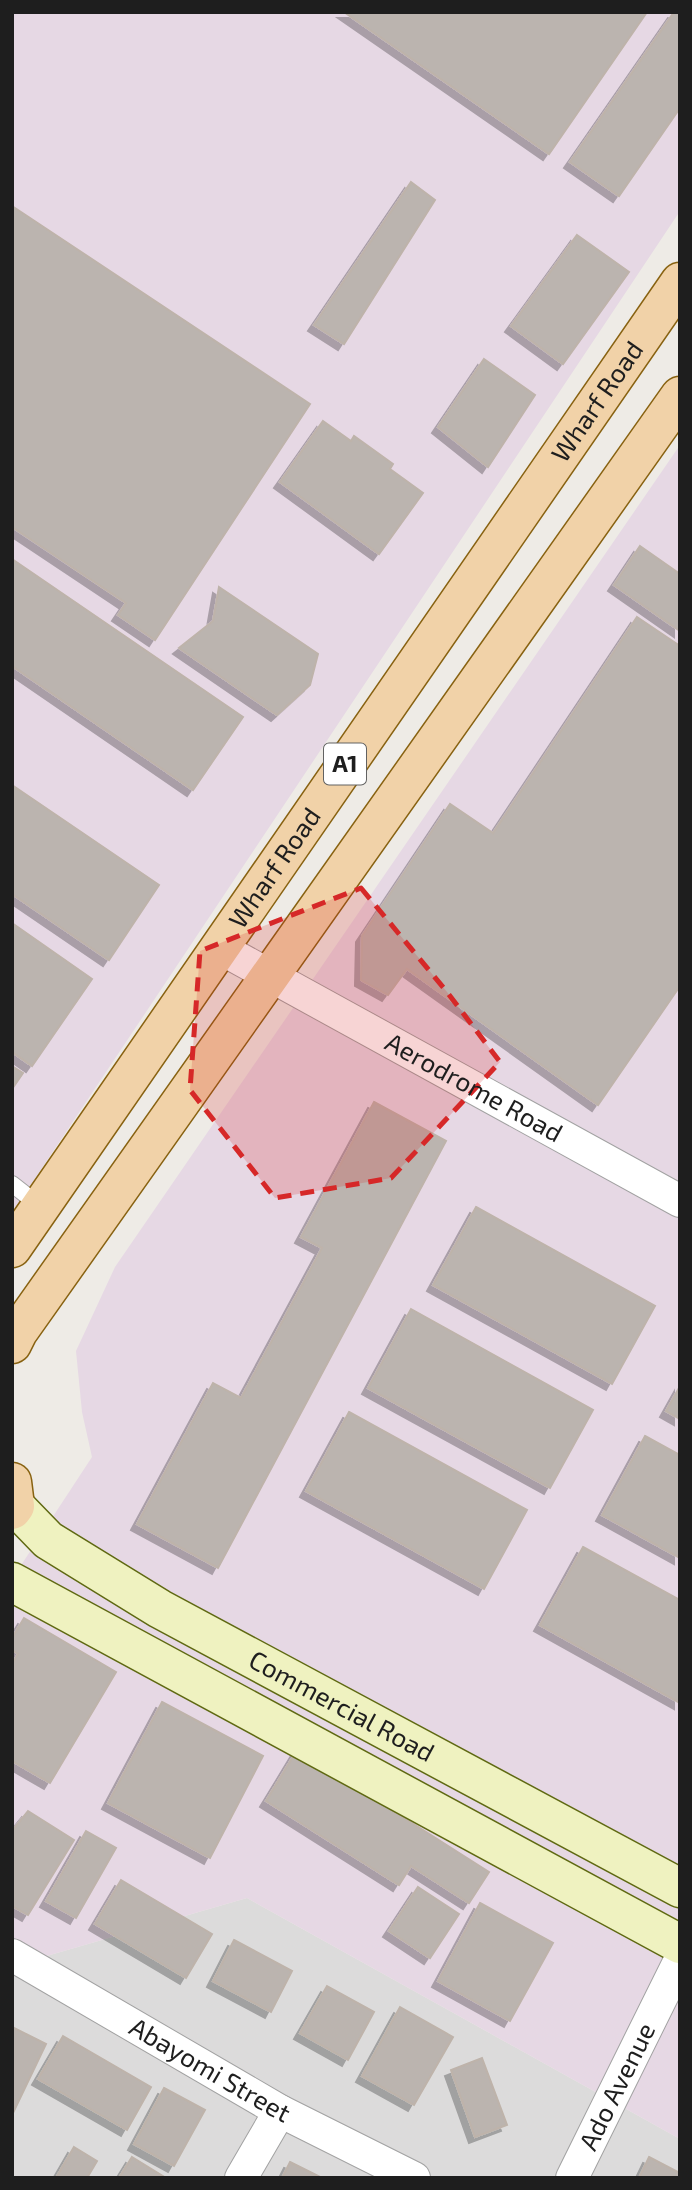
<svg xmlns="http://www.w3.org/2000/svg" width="692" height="2190" viewBox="0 0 692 2190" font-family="'Exo 2',sans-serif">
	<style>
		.residential { fill: #dcdbdb }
		.industrial { fill: #e6d8e4 }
		.building { fill: #bbb4af; stroke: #beb3aa; stroke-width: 2; filter: url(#shadow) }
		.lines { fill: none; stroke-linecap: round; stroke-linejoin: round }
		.service-casing { stroke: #a2a2a2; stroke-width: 18 }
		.minor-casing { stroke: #a2a2a2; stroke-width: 34 }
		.secondary-casing { stroke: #5f6912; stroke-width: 41 }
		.primary-casing { stroke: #886211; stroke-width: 41 }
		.service { stroke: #fff; stroke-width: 16 }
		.minor { stroke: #fff; stroke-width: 32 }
		.secondary { stroke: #eff2c0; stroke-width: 38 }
		.primary { stroke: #f1d2a8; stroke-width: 38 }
		.marked { fill: #d62828; fill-opacity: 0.2; stroke: #d62828; stroke-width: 5; stroke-dasharray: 14 9; stroke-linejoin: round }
		.labels { text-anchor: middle; stroke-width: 6; stroke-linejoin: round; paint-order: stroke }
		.shield { fill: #fff; stroke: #626262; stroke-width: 2 }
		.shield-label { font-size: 24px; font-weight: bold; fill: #1e1e1e }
		.street-label { font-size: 26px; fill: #1e1e1e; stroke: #fff }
	</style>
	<defs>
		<filter id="shadow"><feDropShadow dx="-6" dy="6" stdDeviation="0" flood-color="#0004"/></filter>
	</defs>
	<rect width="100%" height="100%" fill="#eeebe6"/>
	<polygon class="residential" points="247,1898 680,2139 680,2178 12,2178 12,1966"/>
	<g class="industrial">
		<polygon points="12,12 680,12 680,211 12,1213"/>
		<polygon points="680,445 680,2139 247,1898 12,1966 12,1579 92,1457 82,1412 76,1351 115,1267"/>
	</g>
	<g class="building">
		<polygon points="344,12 647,12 549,154"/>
		<polygon points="674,12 680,12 680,108 619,196 570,162"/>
		<polygon points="411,182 435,200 344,344 314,325"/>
		<polygon points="12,206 310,404 155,640 118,615 126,603 12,527"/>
		<polygon points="577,235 629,272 563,364 511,326"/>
		<polygon points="484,359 535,395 488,467 438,427"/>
		<polygon points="323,421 351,441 354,436 393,464 390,469 423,493 379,554 280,482"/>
		<polygon points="640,546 680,574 680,631 614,585"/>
		<polygon points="12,559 243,717 193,790 12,666"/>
		<polygon points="219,587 318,654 310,685 277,715 179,648 213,621"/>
		<polygon points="637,617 680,646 680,986 598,1105 407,969 388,995 361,980 362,936 450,804 493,833"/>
		<polygon points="12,785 159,885 109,960 12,894"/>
		<polygon points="12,923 92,979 32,1066 12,1052"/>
		<polygon points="12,1066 23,1073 12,1089"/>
		<polygon points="374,1102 446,1141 218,1568 137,1524 213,1383 241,1398 322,1248 301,1237"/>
		<polygon points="476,1207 655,1306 612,1384 433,1285"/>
		<polygon points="411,1309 593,1410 550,1488 368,1388"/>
		<polygon points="680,1386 680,1419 666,1411"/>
		<polygon points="349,1412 527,1510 484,1589 306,1491"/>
		<polygon points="645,1436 680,1455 680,1558 602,1515"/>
		<polygon points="583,1547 680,1600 680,1703 540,1625"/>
		<polygon points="24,1618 116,1672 50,1783 12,1761 12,1664 18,1654 12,1650 12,1638"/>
		<polygon points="162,1702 263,1756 210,1858 108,1803"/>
		<polygon points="297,1750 489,1872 469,1903 411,1866 399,1885 266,1801"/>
		<polygon points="28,1811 74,1840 28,1915 12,1906 12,1831"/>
		<polygon points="86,1831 116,1848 76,1918 46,1901"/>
		<polygon points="121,1880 212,1934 186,1978 95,1924"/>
		<polygon points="418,1887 459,1914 430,1958 389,1931"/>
		<polygon points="480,1903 553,1943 510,2021 438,1981"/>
		<polygon points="234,1940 292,1971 271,2012 213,1981"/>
		<polygon points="327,1986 374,2012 348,2060 300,2033"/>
		<polygon points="400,2007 453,2037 414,2105 362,2076"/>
		<polygon points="12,2027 46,2044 12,2115"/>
		<polygon points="63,2036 151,2087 127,2130 38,2079"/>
		<polygon points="482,2058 507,2125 475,2137 451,2070"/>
		<polygon points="164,2088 205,2110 174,2166 134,2144"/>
		<polygon points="74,2147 97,2161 87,2178 56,2178"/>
		<polygon points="132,2157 166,2178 119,2178"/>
		<polygon points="649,2157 680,2173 680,2178 639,2178"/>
		<polygon points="290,2162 322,2178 282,2178"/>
	</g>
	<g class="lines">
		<g class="service-casing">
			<polyline id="service" points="12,1184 40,1206"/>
		</g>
		<g class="minor-casing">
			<g id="minor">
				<path id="s1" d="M 218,947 L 680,1201"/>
				<path id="s2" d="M 12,1955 L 280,2111 L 414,2178"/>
				<polyline points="241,2178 280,2111"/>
				<path id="s3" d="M 572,2178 L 680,1960"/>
			</g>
		</g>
		<g class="secondary-casing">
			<g id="secondary">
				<path id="s4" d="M 15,1506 L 48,1540 L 160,1609 L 680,1888"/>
				<polyline points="12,1582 680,1944"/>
			</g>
		</g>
		<g class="primary-casing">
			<g id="primary">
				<path id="s5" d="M 12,1248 L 680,282"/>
				<polyline points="12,1344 18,1332 680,396"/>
				<polyline points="12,1482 15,1506 12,1510"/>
			</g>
		</g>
		<use href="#service" class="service"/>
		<use href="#minor" class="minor"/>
		<use href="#secondary" class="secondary"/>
		<use href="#primary" class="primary"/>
	</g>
	<path class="marked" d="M 361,888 L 447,992 L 500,1062 L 391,1178 L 275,1198 L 190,1090 L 200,951 Z"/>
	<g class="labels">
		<rect class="shield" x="324" y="743.5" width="42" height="41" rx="5"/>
		<g class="shield-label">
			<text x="345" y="772">A1</text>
		</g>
		<g class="street-label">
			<text dy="9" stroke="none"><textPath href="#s5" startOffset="1029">Wharf Road</textPath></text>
			<text dy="9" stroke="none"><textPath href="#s5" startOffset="462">Wharf Road</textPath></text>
			<text dy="9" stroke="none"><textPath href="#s1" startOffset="292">Aerodrome Road</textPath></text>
			<text dy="9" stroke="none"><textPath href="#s4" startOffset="385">Commercial Road</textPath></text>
			<text dy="9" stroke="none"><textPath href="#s2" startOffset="229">Abayomi Street</textPath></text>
			<text dy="9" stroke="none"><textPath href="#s3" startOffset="102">Ado Avenue</textPath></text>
		</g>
	</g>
	<rect width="692" height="2190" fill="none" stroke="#1e1e1e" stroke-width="28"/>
</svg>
